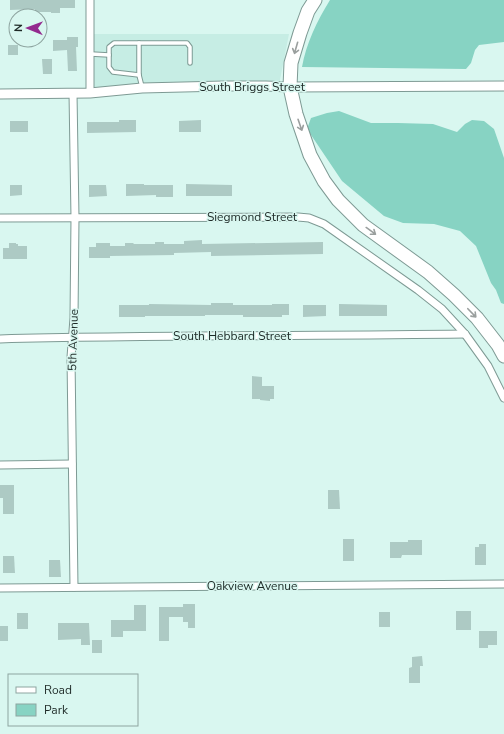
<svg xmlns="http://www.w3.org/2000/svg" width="504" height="734" viewBox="0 0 504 734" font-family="'Nunito Sans',sans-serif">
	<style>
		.built { fill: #c6ede4 }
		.green { fill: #87d3c3 }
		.building { fill: #adcac4 }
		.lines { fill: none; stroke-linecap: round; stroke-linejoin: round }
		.service-casing { stroke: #7e9a94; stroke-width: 5.5 }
		.minor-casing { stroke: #7e9a94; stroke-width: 9 }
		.tertiary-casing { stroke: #7e9a94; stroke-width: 11 }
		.motorway-casing { stroke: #7e9a94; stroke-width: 15 }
		.service { stroke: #fff; stroke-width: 3.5 }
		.minor { stroke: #fff; stroke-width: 7 }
		.tertiary { stroke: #fff; stroke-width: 9 }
		.motorway { stroke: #fff; stroke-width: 13 }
		.oneway { stroke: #9a9f9e }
		.labels { text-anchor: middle; stroke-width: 3; stroke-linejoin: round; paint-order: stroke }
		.street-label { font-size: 12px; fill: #1e2a27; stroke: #d9f7f0 }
	</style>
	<rect width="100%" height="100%" fill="#d9f7f0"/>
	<polygon class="built" points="88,34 289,34 278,90 142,92 91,96"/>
	<g class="green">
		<path d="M 330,0 L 504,0 L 504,42 L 479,45 L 475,50 L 471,63 L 466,69 L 302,67 C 306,44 317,21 330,0 Z"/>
		<polygon points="339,111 371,123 398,123 433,124 457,132 465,124 472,120 484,121 494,129 504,158 504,304 501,303 496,290 491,283 476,246 460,231 434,224 403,223 384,216 342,181 307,129 311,118 327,113"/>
	</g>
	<g class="building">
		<polygon points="10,0 75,0 75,8 60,8 60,13 51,13 51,12 35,12 35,9 10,10"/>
		<polygon points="67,37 78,37 78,47 76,47 77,71 68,71 67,50 53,51 53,40 67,40"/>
		<rect x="8" y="45" width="10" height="10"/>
		<polygon points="42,59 52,59 52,74 43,74"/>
		<polygon points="119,120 136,120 136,132 87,133 87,122 119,122"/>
		<polygon points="201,120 201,132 179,132 179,121"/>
		<rect x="10" y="121" width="18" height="11"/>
		<polygon points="126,184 144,184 144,185 173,185 173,197 156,197 156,195 126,196"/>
		<polygon points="186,184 232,185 232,196 186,196"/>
		<polygon points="10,185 22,185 22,195 10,196"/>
		<polygon points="89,185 106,185 107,196 89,197"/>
		<polygon points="202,240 202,244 323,242 323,254 211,256 211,252 174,253 174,255 110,256 110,258 89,258 89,247 96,247 96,243 110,243 110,246 125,246 125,243 134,243 133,244 155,244 155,242 164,242 164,244 184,244 184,241"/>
		<polygon points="9,243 16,243 16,244 18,244 18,246 27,246 27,259 3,259 3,248 9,248"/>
		<polygon points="211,303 233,303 233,305 272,305 272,304 289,304 289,315 282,315 282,317 243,317 243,315 205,315 205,316 145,316 145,317 119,317 119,305 149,305 149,304 211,305"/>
		<polygon points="339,304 387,305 387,316 339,316"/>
		<polygon points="303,305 326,305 326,316 303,317"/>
		<polygon points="252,376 262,377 262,386 274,386 274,399 270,399 270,401 260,400 260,399 252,399"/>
		<polygon points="0,485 14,485 14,514 3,514 3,498 0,498"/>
		<polygon points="328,490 339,490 340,509 328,509"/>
		<rect x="343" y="539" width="11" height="22"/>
		<polygon points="408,540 422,540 422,555 402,555 401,558 390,558 390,542 408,542"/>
		<polygon points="479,544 486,544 486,565 475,565 475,547 479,547"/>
		<polygon points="3,556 14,556 15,573 3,573"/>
		<polygon points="49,560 60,560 61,577 49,577"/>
		<polygon points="183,604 195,604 195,628 188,628 188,622 183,622 183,617 169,617 169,641 159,641 159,607 183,607"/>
		<polygon points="134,605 146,605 146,631 123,631 123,637 111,637 111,620 134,620"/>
		<rect x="456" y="611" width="15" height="19"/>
		<rect x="379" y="612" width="11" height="15"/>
		<rect x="17" y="613" width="11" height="16"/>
		<polygon points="58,623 89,623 90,645 81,645 81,639 58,640"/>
		<rect x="0" y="626" width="8" height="15"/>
		<polygon points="479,631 497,631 497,645 488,645 488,648 479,648"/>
		<rect x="92" y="640" width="10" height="13"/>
		<polygon points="422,656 423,666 420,666 420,683 409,683 409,668 412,667 412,657"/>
	</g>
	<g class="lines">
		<g class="service-casing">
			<g id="service">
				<polyline points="139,43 139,75 142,87"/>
				<polyline points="91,54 109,55"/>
				<polyline points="139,75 113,72 109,67 109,47 114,43 187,43 190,47 190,63"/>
			</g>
		</g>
		<g class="minor-casing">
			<g id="minor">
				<polyline points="90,0 90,93"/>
				<polyline points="73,93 75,218 74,318 71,357 74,587"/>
				<polyline points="0,218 298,217 309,218 324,224 418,290 442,309 465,334 488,366 504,398"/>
				<path d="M 0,339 C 155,335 310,336 465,334"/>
				<polyline points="0,465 72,464"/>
				<polyline points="0,588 504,584"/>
			</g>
		</g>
		<g class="tertiary-casing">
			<polyline id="tertiary" points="0,94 90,93 142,88 224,86 266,86 290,87 504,86"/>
		</g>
		<g class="motorway-casing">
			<polyline id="motorway" points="315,0 308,11 300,33 291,63 290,87 296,114 310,155 324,181 338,200 363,225 428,272 454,295 477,318 498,345 504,356"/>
		</g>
		<use href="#service" class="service"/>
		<use href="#minor" class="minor"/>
		<use href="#tertiary" class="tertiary"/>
		<use href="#motorway" class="motorway"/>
	</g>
	<defs><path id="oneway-shaft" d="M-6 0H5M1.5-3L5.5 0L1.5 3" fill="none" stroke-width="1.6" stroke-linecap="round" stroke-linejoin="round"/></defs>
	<g class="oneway">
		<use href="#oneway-shaft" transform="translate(296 48) rotate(106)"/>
		<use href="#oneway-shaft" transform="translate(300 125) rotate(71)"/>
		<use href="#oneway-shaft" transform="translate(371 231) rotate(36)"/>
		<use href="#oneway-shaft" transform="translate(472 313) rotate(46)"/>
	</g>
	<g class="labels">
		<g class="street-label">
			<text x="252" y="91">South Briggs Street</text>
			<text x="252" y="221">Siegmond Street</text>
			<text x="232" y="340">South Hebbard Street</text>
			<text transform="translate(73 340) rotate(-88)" y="4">5th Avenue</text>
			<text x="252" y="590">Oakview Avenue</text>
		</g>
	</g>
	<rect x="8" y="674" width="130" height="52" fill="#d9f7f0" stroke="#8ea5a0"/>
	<rect x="16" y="687" width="20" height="6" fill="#ffffff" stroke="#8ea5a0"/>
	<text x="44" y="694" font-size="12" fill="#1e2a27">Road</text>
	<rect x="16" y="704" width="20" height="12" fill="#87d3c3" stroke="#8ea5a0"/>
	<text x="44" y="714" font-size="12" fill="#1e2a27">Park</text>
	<g transform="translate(28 28) rotate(271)"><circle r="19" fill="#d9f7f0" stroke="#8ea5a0"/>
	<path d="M0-3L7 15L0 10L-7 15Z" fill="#932a8e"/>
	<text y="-6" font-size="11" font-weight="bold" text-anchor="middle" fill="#1e2a27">N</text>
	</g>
</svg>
